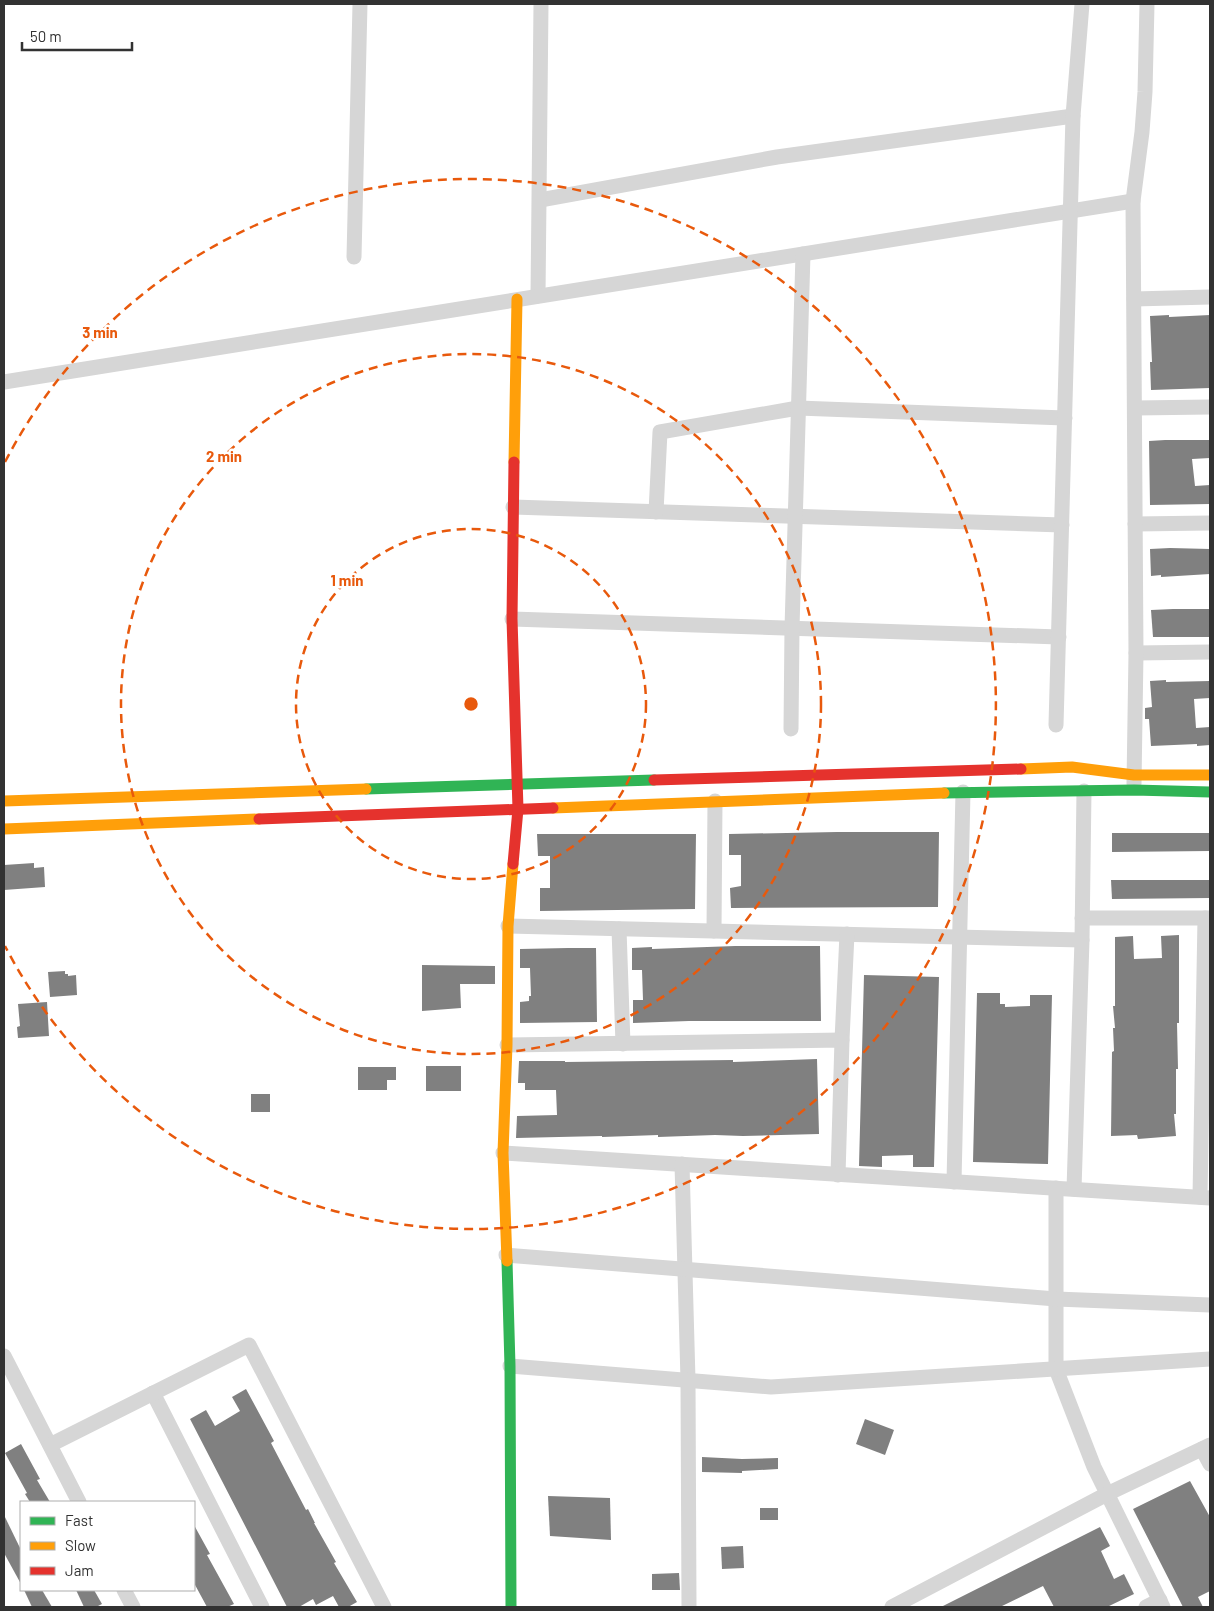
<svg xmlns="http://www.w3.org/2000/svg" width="1214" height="1611" viewBox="0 0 1214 1611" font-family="Barlow,sans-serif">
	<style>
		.building { fill: #808080 }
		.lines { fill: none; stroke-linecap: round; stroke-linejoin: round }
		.street { stroke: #d6d6d6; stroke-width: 15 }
		.fast { stroke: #30b455; stroke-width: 11 }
		.slow { stroke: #ff9f0a; stroke-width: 11 }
		.jam { stroke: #e5322d; stroke-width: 11 }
		.ring { fill: none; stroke: #e8590c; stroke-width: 2.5; stroke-dasharray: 9 6 }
		.centre { fill: #e8590c; stroke: #fff; stroke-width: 2.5 }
		.ring-label { font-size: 15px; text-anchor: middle; font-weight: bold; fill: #e8590c; stroke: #fff; stroke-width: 5; stroke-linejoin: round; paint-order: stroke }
	</style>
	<rect width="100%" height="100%" fill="#fff"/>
	<g class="building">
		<polygon points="1169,315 1169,317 1210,315 1210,388 1151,390 1150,362 1152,362 1150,316"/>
		<polygon points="1165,440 1210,440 1210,458 1192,459 1195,486 1210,485 1210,504 1150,505 1149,441"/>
		<polygon points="1170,548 1210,549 1210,574 1161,577 1161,575 1151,576 1150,549"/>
		<polygon points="1173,609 1210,609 1210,637 1153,637 1151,610"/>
		<polygon points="1166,680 1166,682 1210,681 1210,698 1194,699 1196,728 1210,727 1210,745 1197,746 1197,744 1151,746 1149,719 1145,719 1145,708 1152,707 1150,681"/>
		<polygon points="837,832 939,832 938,907 731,908 730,888 741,886 741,855 729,855 729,834"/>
		<polygon points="1112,833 1210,833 1210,851 1112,852"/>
		<polygon points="537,834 696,834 695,909 540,911 540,888 550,888 550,856 538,856"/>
		<polygon points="34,863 34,868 44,867 45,887 4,890 4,865"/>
		<polygon points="1111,880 1210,880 1210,898 1112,899"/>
		<polygon points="1179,935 1179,1023 1177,1023 1178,1069 1176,1069 1176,1114 1174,1114 1176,1136 1138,1139 1137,1135 1111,1136 1112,1052 1114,1051 1113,1028 1115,1028 1113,1006 1115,1006 1115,937 1133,936 1134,959 1162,958 1161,936"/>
		<polygon points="735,946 820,946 821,1021 689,1021 633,1023 633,1000 643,1000 642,970 632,970 632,948 652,947 652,949"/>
		<polygon points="568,948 596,948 597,1022 520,1023 520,1002 529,1001 529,996 531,996 530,968 520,968 520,949"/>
		<polygon points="422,965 495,966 495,984 460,984 461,1008 422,1011"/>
		<polygon points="65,971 65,974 68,974 68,976 76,975 77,995 50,997 48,972"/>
		<polygon points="864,975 939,977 934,1167 913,1167 913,1155 882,1156 882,1167 859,1166"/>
		<polygon points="977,993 1000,993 1000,1004 1005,1004 1005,1007 1030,1006 1030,995 1052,995 1048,1164 973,1162"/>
		<polygon points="47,1002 49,1036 18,1038 17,1027 20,1026 18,1004"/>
		<polygon points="817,1059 819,1134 743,1136 715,1135 658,1137 658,1135 602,1137 602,1136 516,1138 517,1116 557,1115 556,1090 525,1090 525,1083 518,1083 519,1061 565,1061 565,1062 733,1060 733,1062"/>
		<rect x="426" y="1066" width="35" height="25"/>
		<polygon points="358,1067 396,1067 396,1080 387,1080 387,1090 358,1090"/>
		<rect x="251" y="1094" width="19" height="18"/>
		<polygon points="246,1389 274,1441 271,1443 306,1510 308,1509 315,1523 314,1523 336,1562 334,1563 357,1602 348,1607 339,1607 333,1596 316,1605 313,1599 299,1607 287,1607 190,1419 206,1410 215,1426 240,1411 232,1397"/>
		<polygon points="865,1419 894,1430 885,1455 856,1444"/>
		<polygon points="21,1444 40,1479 37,1480 50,1502 30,1502 25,1494 27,1493 5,1453"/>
		<polygon points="702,1457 742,1459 778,1458 778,1469 742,1471 742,1473 702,1472"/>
		<polygon points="1190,1481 1210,1517 1210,1591 1198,1597 1203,1607 1183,1607 1133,1509"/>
		<polygon points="548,1496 610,1498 611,1540 550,1536"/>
		<rect x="760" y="1508" width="18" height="12"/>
		<polygon points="4,1515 21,1550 21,1584 4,1553"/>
		<polygon points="194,1525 210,1554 207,1555 234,1604 227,1607 207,1607 194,1583"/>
		<polygon points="1100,1527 1110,1546 1101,1551 1114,1579 1124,1574 1134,1594 1107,1607 1054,1607 1043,1586 1000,1607 941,1607"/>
		<polygon points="743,1546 744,1568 722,1569 721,1547"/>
		<polygon points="679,1573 680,1590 652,1590 652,1574"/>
		<polygon points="24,1590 42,1590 52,1607 32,1607"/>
		<polygon points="76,1590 94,1590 102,1604 96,1607 84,1607"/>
	</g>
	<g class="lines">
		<g class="street">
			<polyline points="540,200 777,157 1073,116"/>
			<polyline points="354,257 360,4"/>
			<polyline points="538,296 541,4"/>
			<polyline points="1134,299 1210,297"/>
			<polyline points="4,382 1133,201"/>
			<polyline points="1135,408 1210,407"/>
			<polyline points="513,507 1062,525"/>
			<polyline points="656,512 660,432 798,408 1065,418"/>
			<polyline points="1135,524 1210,523"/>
			<polyline points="512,619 1059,637"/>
			<polyline points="1136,653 1210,652"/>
			<polyline points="1056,725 1073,116 1082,4"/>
			<polyline points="791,729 792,628 803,254"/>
			<polyline points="1134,784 1136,653 1133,201 1142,132 1145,92 1147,4"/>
			<polyline points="1082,918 1210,918"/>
			<polyline points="508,926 1082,940"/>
			<polyline points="619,929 623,1044"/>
			<polyline points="714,931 715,801"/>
			<polyline points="842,1040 847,934"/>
			<polyline points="507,1045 842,1040 838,1175"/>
			<polyline points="503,1153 1210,1198"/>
			<polyline points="682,1164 688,1380 689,1607"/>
			<polyline points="954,1182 963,792"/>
			<polyline points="1056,1188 1056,1369 1094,1467 1163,1607"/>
			<polyline points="1074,1189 1082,940 1084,791"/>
			<polyline points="1200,1197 1205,918"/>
			<polyline points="506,1255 1056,1299 1210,1305"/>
			<polyline points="4,1356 79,1502"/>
			<polyline points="510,1366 771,1387 1210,1359"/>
			<polyline points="153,1393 262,1607"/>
			<polyline points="50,1445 249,1345 384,1607"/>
			<polyline points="1202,1449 1210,1464"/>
			<polyline points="124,1590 133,1607"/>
			<polyline points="892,1607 1107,1494 1210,1445"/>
			<polyline points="1146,1607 1160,1600"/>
		</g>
		<g class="fast">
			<polyline points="366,789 654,780"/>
			<polyline points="944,793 1134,790 1210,792"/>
			<polyline points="507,1261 510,1366 511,1607"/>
		</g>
		<g class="slow">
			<polyline points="514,462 517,299"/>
			<polyline points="1021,769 1072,767 1134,775 1210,775"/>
			<polyline points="4,801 366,789"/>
			<polyline points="553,808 944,793"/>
			<polyline points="4,829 259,819"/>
			<polyline points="507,1261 503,1153 507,1045 508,926 513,864"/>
		</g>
		<g class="jam">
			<polyline points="654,780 1021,769"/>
			<polyline points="259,819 553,808"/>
			<polyline points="513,864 518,809 512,619 514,462"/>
		</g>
	</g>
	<g class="ring">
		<circle cx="471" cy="704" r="175"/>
		<circle cx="471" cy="704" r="350"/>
		<path d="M5 462A525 525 0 1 1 5 946"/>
	</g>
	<circle cx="471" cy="704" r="8" class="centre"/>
	<g class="ring-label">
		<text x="100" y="338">3 min</text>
		<text x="224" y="462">2 min</text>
		<text x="347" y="586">1 min</text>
	</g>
	<rect width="1214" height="1611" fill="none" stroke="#323232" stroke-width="10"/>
	<rect x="20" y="1501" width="175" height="90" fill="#ffffff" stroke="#adadad"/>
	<rect x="30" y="1517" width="25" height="8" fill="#30b455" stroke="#adadad"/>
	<text x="65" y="1526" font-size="15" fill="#323232">Fast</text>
	<rect x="30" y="1542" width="25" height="8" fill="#ff9f0a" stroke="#adadad"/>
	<text x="65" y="1551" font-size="15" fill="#323232">Slow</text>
	<rect x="30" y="1567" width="25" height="8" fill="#e5322d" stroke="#adadad"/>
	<text x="65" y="1576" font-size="15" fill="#323232">Jam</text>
	<path d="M22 42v8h110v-8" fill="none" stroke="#323232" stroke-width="2.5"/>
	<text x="30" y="42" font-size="15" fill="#323232" stroke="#ffffff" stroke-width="4" paint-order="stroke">50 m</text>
</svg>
